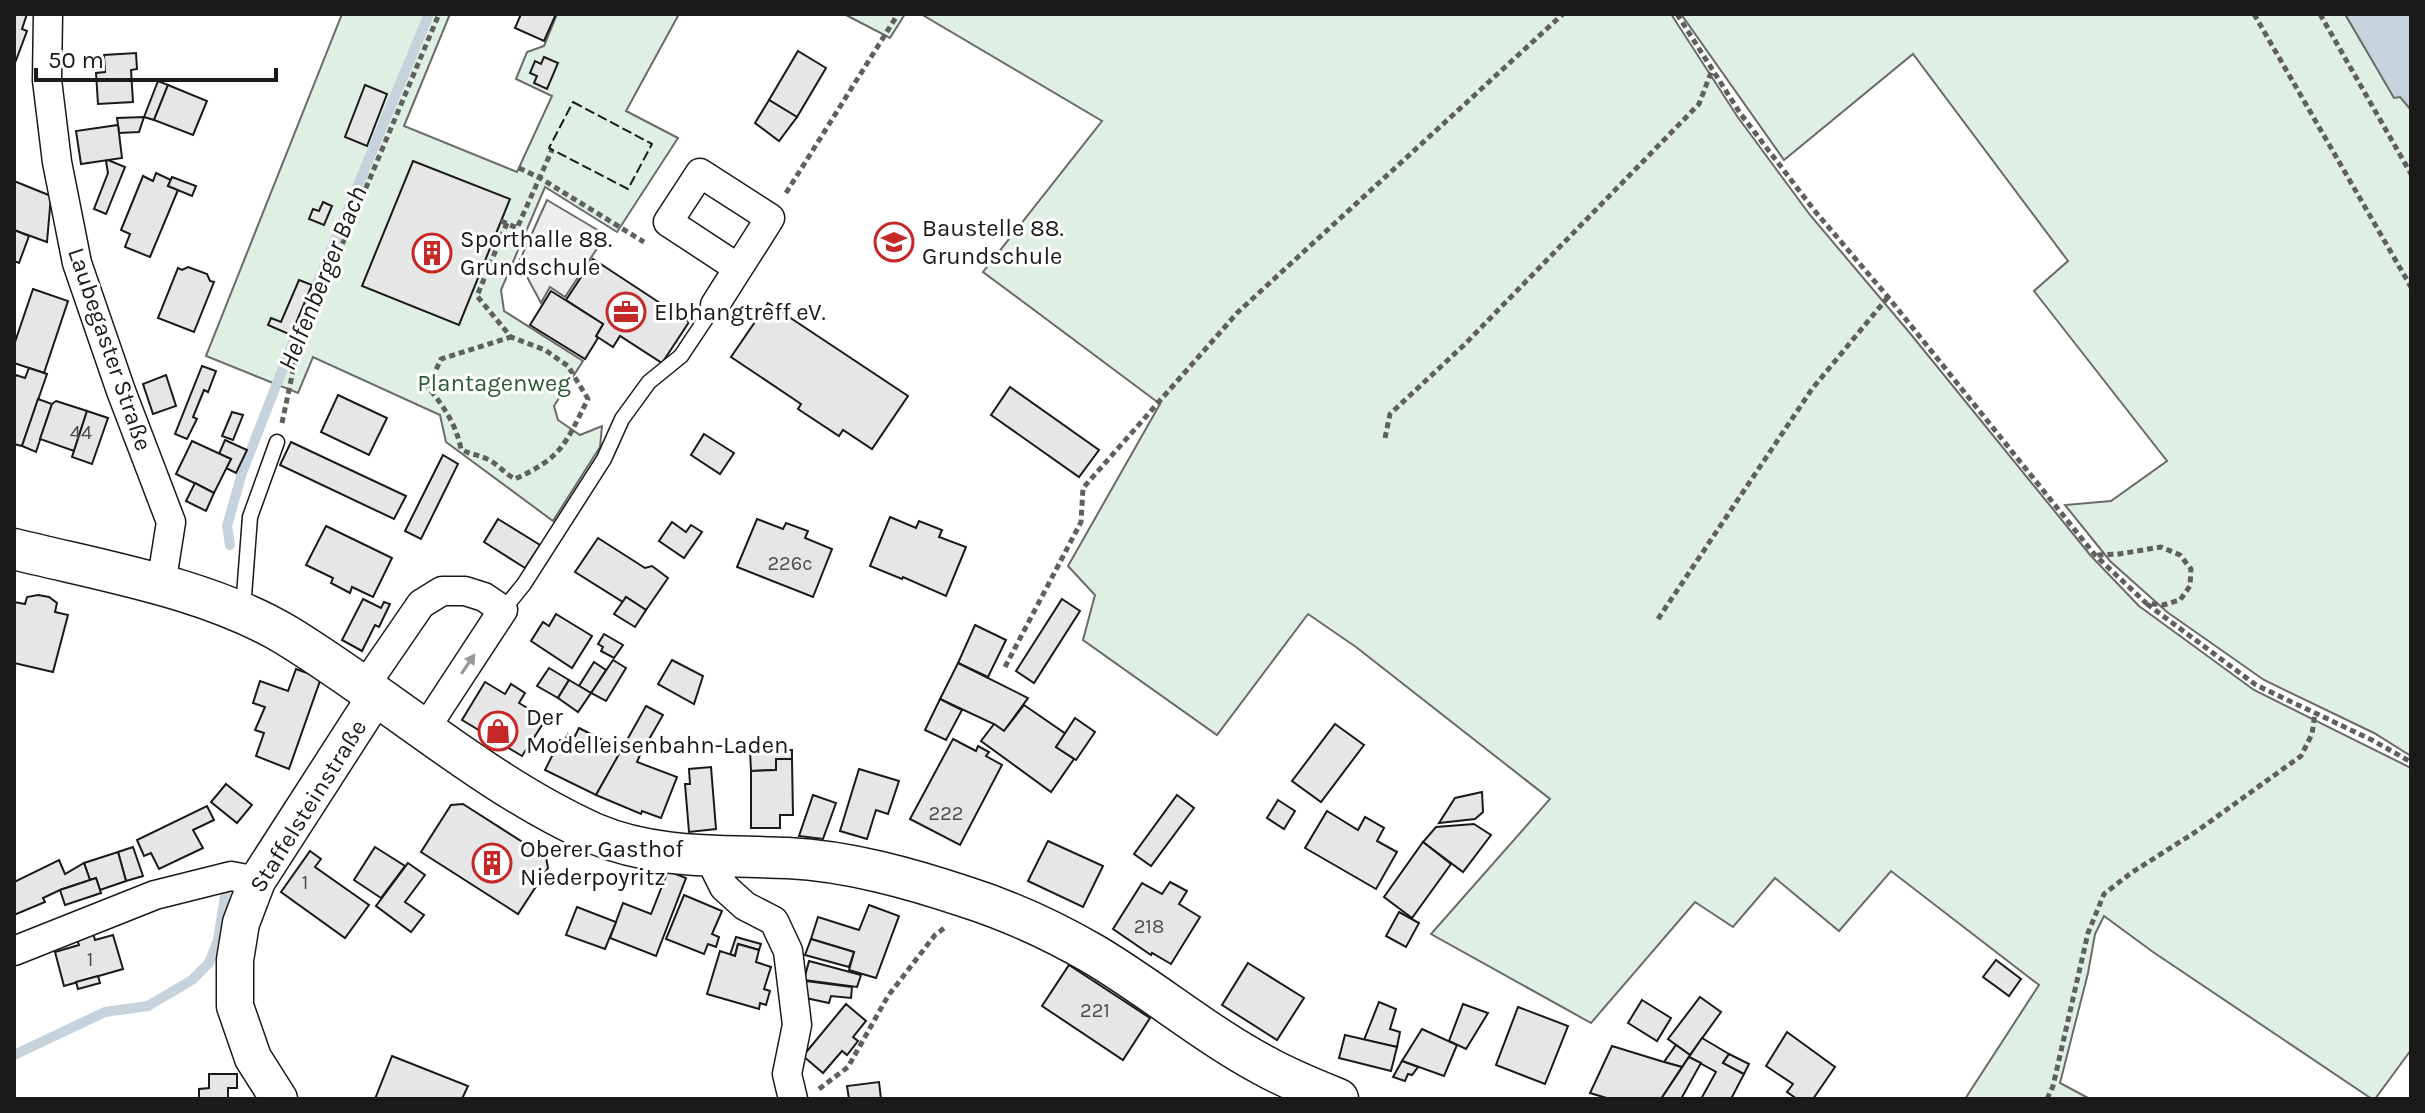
<svg xmlns="http://www.w3.org/2000/svg" width="2425" height="1113" viewBox="0 0 2425 1113" font-family="Karla,sans-serif">
	<style>
		.green { fill: #e0efe3; stroke: #6a6a6a; stroke-width: 2 }
		.parking { fill: #ededed; stroke: #6a6a6a; stroke-width: 2 }
		.water { fill: #c6d2dc; stroke: #6a6a6a; stroke-width: 2 }
		.lines { fill: none; stroke-linecap: round; stroke-linejoin: round }
		.stream { stroke: #c6d2dc; stroke-width: 10 }
		.building { fill: #e6e6e6; stroke: #1a1a1a; stroke-width: 2 }
		.service-casing { stroke: #1a1a1a; stroke-width: 17 }
		.minor-casing { stroke: #1a1a1a; stroke-width: 31 }
		.tertiary-casing { stroke: #1a1a1a; stroke-width: 39 }
		.secondary-casing { stroke: #1a1a1a; stroke-width: 43 }
		.path { stroke: #5f5f5f; stroke-width: 5; stroke-dasharray: 6 4; stroke-linecap: butt }
		.service { stroke: #fff; stroke-width: 14 }
		.minor { stroke: #fff; stroke-width: 28 }
		.tertiary { stroke: #fff; stroke-width: 36 }
		.secondary { stroke: #fff; stroke-width: 40 }
		.fence { stroke: #1a1a1a; stroke-width: 2; stroke-dasharray: 10 4; stroke-linecap: butt }
		.oneway { fill: #989898 }
		.labels { text-anchor: middle; stroke-width: 6; stroke-linejoin: round; paint-order: stroke }
		.number-label { font-size: 20px; fill: #4d4d4d }
		.poi-label { font-size: 24px; fill: #1a1a1a; stroke: #fff; text-anchor: start }
		.street-label { font-size: 24px; fill: #1a1a1a; stroke: #fff }
		.park-label { font-size: 24px; fill: #2b5a34; stroke: #fff }
		.water-label { font-size: 26px; font-style: italic; fill: #1a1a1a; stroke: #fff }
	</style>
	<rect width="100%" height="100%" fill="#fff"/>
	<g class="green">
		<polygon points="342,14 450,14 404,126 517,172 552,96 516,79 527,52 544,46 557,14 679,14 626,111 678,138 617,232 545,187 501,290 504,311 583,361 554,406 558,420 580,435 602,426 600,447 553,521 446,442 440,415 313,357 298,393 206,356"/>
		<polygon points="844,14 905,14 890,38"/>
		<polygon points="921,14 1671,14 1737,116 1810,215 1909,332 2091,556 2139,606 2254,690 2411,768 2411,1050 2375,1099 2372,1099 2153,952 2104,916 2095,934 2088,973 2060,1083 2090,1099 1965,1099 2039,985 1891,871 1839,931 1775,878 1733,927 1695,902 1591,1023 1431,934 1550,799 1356,647 1308,614 1217,735 1083,640 1095,595 1068,566 1160,404 983,272 1102,121"/>
		<polygon points="1681,14 2345,14 2394,97 2400,96 2411,110 2411,756 2374,733 2264,680 2167,612 2110,561 2065,505 2111,501 2167,461 2034,291 2068,261 1913,54 1784,160"/>
	</g>
	<polygon class="parking" points="547,200 606,235 565,297 550,287 541,303 519,262"/>
	<polygon class="water" points="2345,14 2411,14 2411,110 2400,97 2394,98"/>
	<g class="lines">
		<g class="stream">
			<polyline points="230,545 227,526 242,473 297,332 429,14"/>
			<polyline points="14,1055 105,1012 148,1006 192,980 209,963 218,940 226,889"/>
		</g>
	</g>
	<g class="building">
		<polygon points="14,14 27,14 22,29 27,31 15,63"/>
		<polygon points="521,14 556,14 544,41 515,28"/>
		<polygon points="798,51 826,68 797,117 769,100"/>
		<polygon points="136,53 137,69 131,70 133,102 98,104 96,73 105,72 104,55"/>
		<polygon points="544,57 558,63 547,89 534,83 537,76 530,73 535,61 541,64"/>
		<polygon points="158,81 168,85 154,120 144,117"/>
		<polygon points="168,85 207,101 193,135 154,120"/>
		<polygon points="365,85 387,94 367,146 345,137"/>
		<polygon points="769,100 797,117 779,141 755,123"/>
		<polygon points="144,117 139,132 119,133 117,118"/>
		<polygon points="118,125 122,158 81,164 76,131"/>
		<polygon points="108,160 125,167 106,214 94,209 108,173 106,161"/>
		<polygon points="413,161 510,199 459,325 362,286"/>
		<polygon points="156,173 171,180 168,186 178,190 150,257 125,247 130,234 121,230 143,176 153,181"/>
		<polygon points="172,177 196,186 192,196 168,186"/>
		<polygon points="14,181 51,196 47,242 14,230"/>
		<polygon points="323,202 332,206 324,225 309,219 313,209 319,211"/>
		<polygon points="14,230 29,236 19,263 14,261"/>
		<polygon points="593,259 689,322 662,363 620,336 613,347 596,336 603,324 566,300"/>
		<polygon points="188,267 207,274 210,281 214,282 194,332 158,318 178,268 182,270"/>
		<polygon points="299,280 312,285 291,335 268,325 271,318 281,322"/>
		<polygon points="33,289 68,301 44,373 14,363 14,345"/>
		<polygon points="551,291 603,324 596,336 598,338 585,359 530,325"/>
		<polygon points="768,303 908,396 872,449 843,430 839,436 798,409 801,404 731,357"/>
		<polygon points="202,366 216,371 208,392 204,390 193,417 197,419 187,439 175,434"/>
		<polygon points="29,368 47,374 22,446 14,444 14,380 16,375 25,378"/>
		<polygon points="166,375 176,406 153,414 143,384"/>
		<polygon points="1010,387 1099,450 1079,477 991,415"/>
		<polygon points="338,395 387,418 369,455 321,432"/>
		<polygon points="38,399 52,404 36,452 22,446"/>
		<polygon points="56,401 87,411 74,451 40,439 52,404"/>
		<polygon points="87,411 108,418 92,464 72,457"/>
		<polygon points="232,412 243,415 233,440 222,436"/>
		<polygon points="704,434 734,453 720,474 691,455"/>
		<polygon points="225,440 247,450 236,473 226,468 231,459 219,454"/>
		<polygon points="192,441 231,459 214,493 176,474"/>
		<polygon points="291,442 406,496 394,519 280,465"/>
		<polygon points="443,455 458,464 421,539 405,531"/>
		<polygon points="195,483 214,493 206,511 186,501"/>
		<polygon points="890,517 916,528 919,521 942,530 939,537 966,547 946,596 903,577 902,579 870,566"/>
		<polygon points="498,519 540,545 525,568 484,542"/>
		<polygon points="757,519 783,529 786,523 808,531 805,538 832,549 813,597 737,567"/>
		<polygon points="672,522 686,532 691,525 702,532 684,558 659,541"/>
		<polygon points="326,526 392,558 373,597 352,587 350,593 331,583 333,578 306,565"/>
		<polygon points="598,538 645,568 652,566 668,578 646,610 626,597 623,602 575,572"/>
		<polygon points="38,595 49,597 57,603 55,612 68,615 53,672 14,663 14,602 25,604 27,597"/>
		<polygon points="626,597 646,610 635,627 614,614"/>
		<polygon points="363,599 381,608 384,602 390,604 379,627 375,625 362,651 342,640"/>
		<polygon points="1062,599 1080,611 1034,683 1016,671"/>
		<polygon points="556,614 592,636 572,668 531,641 543,622 549,626"/>
		<polygon points="975,625 1006,640 988,677 958,663"/>
		<polygon points="604,634 623,645 614,658 601,651 603,647 598,644"/>
		<polygon points="613,660 626,668 606,701 591,693"/>
		<polygon points="672,660 703,676 694,704 658,684"/>
		<polygon points="594,662 606,670 591,693 579,686"/>
		<polygon points="958,663 1028,698 1004,731 994,724 940,699"/>
		<polygon points="549,668 569,680 558,698 537,686"/>
		<polygon points="296,669 321,678 289,769 256,756 264,733 255,730 265,707 253,703 260,681 288,691"/>
		<polygon points="569,680 591,693 578,712 558,698"/>
		<polygon points="485,682 505,694 511,684 525,693 519,703 546,719 522,756 462,720"/>
		<polygon points="940,699 962,710 946,740 925,730"/>
		<polygon points="1024,705 1066,734 1056,747 1074,759 1051,792 981,741 994,724 1004,731"/>
		<polygon points="646,706 663,715 640,755 623,747"/>
		<polygon points="1075,718 1095,732 1076,760 1056,747"/>
		<polygon points="1335,724 1364,745 1321,802 1292,781"/>
		<polygon points="579,728 622,750 596,795 545,770 560,740 564,742 568,734 575,736"/>
		<polygon points="953,739 976,751 978,746 989,752 986,756 1002,765 960,845 910,819"/>
		<polygon points="623,747 640,755 637,762 677,777 661,818 642,811 641,814 596,795"/>
		<polygon points="750,750 792,750 792,759 776,759 776,770 751,771"/>
		<polygon points="776,759 792,759 793,815 780,815 780,828 751,828 751,771 776,770"/>
		<polygon points="711,767 716,829 689,832 685,784 690,784 689,769"/>
		<polygon points="859,769 899,781 888,814 876,810 867,839 840,831"/>
		<polygon points="226,784 252,805 237,823 211,802"/>
		<polygon points="1482,792 1483,812 1475,819 1439,823 1455,798"/>
		<polygon points="813,795 836,803 823,839 799,836"/>
		<polygon points="1177,795 1194,808 1151,866 1134,854"/>
		<polygon points="1278,800 1295,811 1284,829 1267,818"/>
		<polygon points="463,804 546,857 548,868 518,914 421,852 451,805"/>
		<polygon points="207,806 214,820 193,830 203,848 159,869 151,853 144,856 137,840"/>
		<polygon points="1327,811 1358,830 1365,817 1384,828 1377,841 1397,852 1376,889 1305,848"/>
		<polygon points="1474,824 1491,835 1463,872 1423,842 1436,827"/>
		<polygon points="1048,841 1103,866 1083,907 1028,881"/>
		<polygon points="1423,842 1451,864 1412,918 1384,897"/>
		<polygon points="133,847 143,876 126,881 118,852"/>
		<polygon points="375,847 405,866 381,898 354,880"/>
		<polygon points="310,851 321,859 315,867 369,905 345,938 281,892"/>
		<polygon points="118,852 126,881 100,890 96,878 90,880 84,863"/>
		<polygon points="59,860 65,874 84,863 90,880 60,890 43,898 45,902 14,915 14,882"/>
		<polygon points="408,863 425,875 405,902 424,915 411,932 376,906"/>
		<polygon points="668,871 686,878 656,956 610,938 623,903 651,914"/>
		<polygon points="96,878 101,893 65,905 60,890"/>
		<polygon points="1170,882 1187,891 1179,904 1200,917 1171,964 1152,953 1151,955 1113,929 1142,883 1162,894"/>
		<polygon points="684,895 722,911 712,934 719,937 716,947 708,944 704,954 666,939"/>
		<polygon points="869,905 899,916 876,978 849,970 854,952 811,939 818,917 859,930"/>
		<polygon points="577,907 616,922 605,949 566,935"/>
		<polygon points="1399,912 1419,923 1406,947 1386,936"/>
		<polygon points="92,929 95,940 113,935 123,969 64,986 55,952 79,945 75,934"/>
		<polygon points="736,937 761,944 759,950 738,944 735,956 730,955"/>
		<polygon points="811,939 854,952 849,967 805,955"/>
		<polygon points="738,944 759,950 756,962 771,967 764,989 770,991 766,1005 760,1003 759,1009 707,994 720,951 735,956"/>
		<polygon points="1996,960 2021,979 2009,996 1983,977"/>
		<polygon points="809,961 861,975 857,987 804,980"/>
		<polygon points="1248,963 1304,998 1277,1040 1222,1005"/>
		<polygon points="1069,965 1150,1018 1123,1060 1042,1006"/>
		<polygon points="98,976 100,983 78,989 76,982"/>
		<polygon points="806,981 852,987 851,998 831,996 829,1003 801,997"/>
		<polygon points="1700,997 1721,1012 1690,1055 1668,1039"/>
		<polygon points="1642,1000 1671,1018 1657,1041 1628,1023"/>
		<polygon points="1379,1002 1396,1009 1390,1029 1400,1032 1397,1047 1364,1040"/>
		<polygon points="846,1004 866,1021 853,1037 858,1041 847,1055 842,1051 823,1073 803,1056"/>
		<polygon points="1463,1004 1488,1013 1466,1049 1449,1041"/>
		<polygon points="1518,1007 1568,1026 1545,1084 1496,1065"/>
		<polygon points="1422,1029 1457,1045 1444,1076 1402,1061"/>
		<polygon points="1787,1032 1835,1067 1813,1099 1792,1099 1794,1097 1787,1092 1793,1084 1766,1066"/>
		<polygon points="1345,1035 1397,1047 1391,1071 1339,1058"/>
		<polygon points="1702,1038 1729,1054 1723,1063 1744,1074 1731,1099 1701,1099 1716,1072 1689,1057"/>
		<polygon points="1676,1045 1690,1055 1682,1067 1664,1062"/>
		<polygon points="1612,1046 1664,1062 1682,1067 1661,1099 1610,1099 1590,1093"/>
		<polygon points="1729,1054 1749,1064 1744,1074 1723,1063"/>
		<polygon points="392,1056 468,1086 462,1099 375,1099"/>
		<polygon points="1689,1057 1701,1063 1681,1099 1661,1099"/>
		<polygon points="1402,1061 1418,1067 1412,1075 1408,1074 1405,1081 1393,1077"/>
		<polygon points="209,1074 237,1074 237,1088 228,1088 228,1099 199,1099 199,1089 209,1088"/>
		<polygon points="879,1082 881,1099 849,1099 847,1086"/>
	</g>
	<g class="lines">
		<g class="service-casing">
			<g id="service">
				<polyline points="243,609 250,517 277,442"/>
				<polyline points="503,610 524,584 604,459 622,419 649,382 681,356 715,305"/>
			</g>
		</g>
		<g class="minor-casing">
			<g id="minor">
				<polyline points="48,14 47,80 57,162 77,263 121,391 171,522 161,585"/>
				<path d="M 715,305 C 733,276 752,247 770,218 L 700,173 L 668,222 L 738,268"/>
				<polyline points="364,687 421,604 442,591 465,591 484,597 503,610 425,729"/>
				<polyline points="714,857 716,871 724,887 745,906 774,921 788,951 797,1025 787,1074 793,1099"/>
				<polyline points="14,951 155,895 231,876 257,881"/>
			</g>
		</g>
		<g class="tertiary-casing">
			<polyline id="tertiary" points="279,1099 253,1058 235,1006 235,960 241,923 257,881 376,696"/>
		</g>
		<g class="secondary-casing">
			<path id="secondary" d="M 14,549 C 102,571 207,588 286,635 C 388,697 484,784 593,833 C 656,860 722,855 788,858 C 848,861 909,878 966,897 C 1010,911 1053,931 1093,954 C 1152,989 1205,1034 1265,1066 C 1288,1079 1313,1089 1338,1099"/>
		</g>
		<g class="path">
			<polyline points="1677,14 1740,113 1814,210 1888,297 2095,555 2146,603 2163,605 2180,600 2190,586 2191,569 2180,555 2161,547 2119,554 2095,555"/>
			<polyline points="2254,14 2411,287"/>
			<polyline points="2320,14 2411,174"/>
			<polyline points="519,168 540,178 644,242"/>
			<polyline points="786,193 898,14"/>
			<polyline points="501,221 517,228 552,150"/>
			<path d="M 507,223 L 477,296 L 511,337 L 545,350 L 568,366 L 588,399 C 565,444 563,457 515,479 C 505,474 497,463 487,459 C 478,454 470,455 461,449 C 456,424 444,407 428,387 L 441,359 L 511,337"/>
			<polyline points="282,423 297,352 439,14"/>
			<polyline points="1385,438 1390,414 1464,345 1699,104 1712,70"/>
			<polyline points="2147,604 2256,685 2372,740 2411,762"/>
			<polyline points="1658,619 1812,389 1888,297"/>
			<polyline points="1005,667 1081,522 1083,488 1238,312 1563,14"/>
			<polyline points="819,1089 848,1067 888,996 935,935 947,926"/>
			<polyline points="2047,1099 2053,1086 2088,933 2104,894 2131,873 2197,831 2301,756 2312,734 2315,713"/>
		</g>
		<use href="#service" class="service"/>
		<use href="#minor" class="minor"/>
		<use href="#tertiary" class="tertiary"/>
		<use href="#secondary" class="secondary"/>
		<polygon class="fence" points="573,102 652,144 628,189 549,148"/>
	</g>
	<defs><path id="oneway-solid" d="M-6-.8H1V-3.2L6.5 0L1 3.2V.8H-6Z" transform="scale(2)"/></defs>
	<use class="oneway" href="#oneway-solid" transform="translate(468 664) rotate(-56)"/>
	<defs>
		<g id="school-ring" transform="scale(2)"><circle r="9.5" fill="#fff" stroke="#c62828" stroke-width="1.5"/><path d="M0-5L7-2L0 1L-7-2ZM-4 1L0 2.5L4 1V4Q0 6-4 4Z" fill="#c62828"/></g>
		<g id="building-ring" transform="scale(2)"><circle r="9.5" fill="#fff" stroke="#c62828" stroke-width="1.5"/><path d="M-4-6H4V6H1V3H-1V6H-4ZM-2.5-4.3h1.7v1.8h-1.7ZM.8-4.3h1.7v1.8H.8ZM-2.5-1h1.7V.8h-1.7ZM.8-1h1.7V.8H.8Z" fill="#c62828"/></g>
		<g id="office-ring" transform="scale(2)"><circle r="9.5" fill="#fff" stroke="#c62828" stroke-width="1.5"/><path d="M-6-3h4V-5.5h4V-3h4V5H-6ZM-1-4.5V-3h2v-1.5ZM-6 0V1H6V0Z" fill="#c62828"/></g>
		<g id="shop-ring" transform="scale(2)"><circle r="9.5" fill="#fff" stroke="#c62828" stroke-width="1.5"/><path d="M-5-2.5h2.3a2.7 3.5 0 0 1 5.4 0H5L5.5 6h-11ZM-1.5-2.5h3a1.5 2.3 0 0 0-3 0Z" fill="#c62828"/></g>
	</defs>
	<g fill-rule="evenodd">
		<use href="#school-ring" x="894" y="242"/>
		<use href="#building-ring" x="432" y="253"/>
		<use href="#office-ring" x="626" y="312"/>
		<use href="#shop-ring" x="498" y="731"/>
		<use href="#building-ring" x="492" y="863"/>
	</g>
	<g class="labels">
		<g class="number-label">
			<text x="81" y="439">44</text>
			<text x="790" y="570">226c</text>
			<text x="946" y="820">222</text>
			<text x="305" y="889">1</text>
			<text x="1149" y="933">218</text>
			<text x="90" y="966">1</text>
			<text x="1095" y="1017">221</text>
		</g>
		<g class="poi-label">
			<text x="922" y="236">Baustelle 88.<tspan x="922" dy="28">Grundschule</tspan></text>
			<text x="460" y="247">Sporthalle 88.<tspan x="460" dy="28">Grundschule</tspan></text>
			<text x="654" y="320">Elbhangtreff eV.</text>
			<text x="526" y="725">Der<tspan x="526" dy="28">Modelleisenbahn-Laden</tspan></text>
			<text x="520" y="857">Oberer Gasthof<tspan x="520" dy="28">Niederpoyritz</tspan></text>
		</g>
		<g class="street-label">
			<text transform="translate(110 349) rotate(71)" y="8">Laubegaster Straße</text>
			<text transform="translate(308 806) rotate(-58)" y="8">Staffelsteinstraße</text>
		</g>
		<g class="park-label">
			<text x="494" y="391">Plantagenweg</text>
		</g>
		<g class="water-label">
			<text transform="translate(322 278) rotate(-68)" y="9">Helfenberger Bach</text>
		</g>
	</g>
	<rect width="2425" height="1113" fill="none" stroke="#1a1a1a" stroke-width="32"/>
	<path d="M36 68v12h240v-12" fill="none" stroke="#1a1a1a" stroke-width="4"/>
	<text x="48" y="68" font-size="24" fill="#1a1a1a" stroke="#ffffff" stroke-width="6" paint-order="stroke">50 m</text>
</svg>
